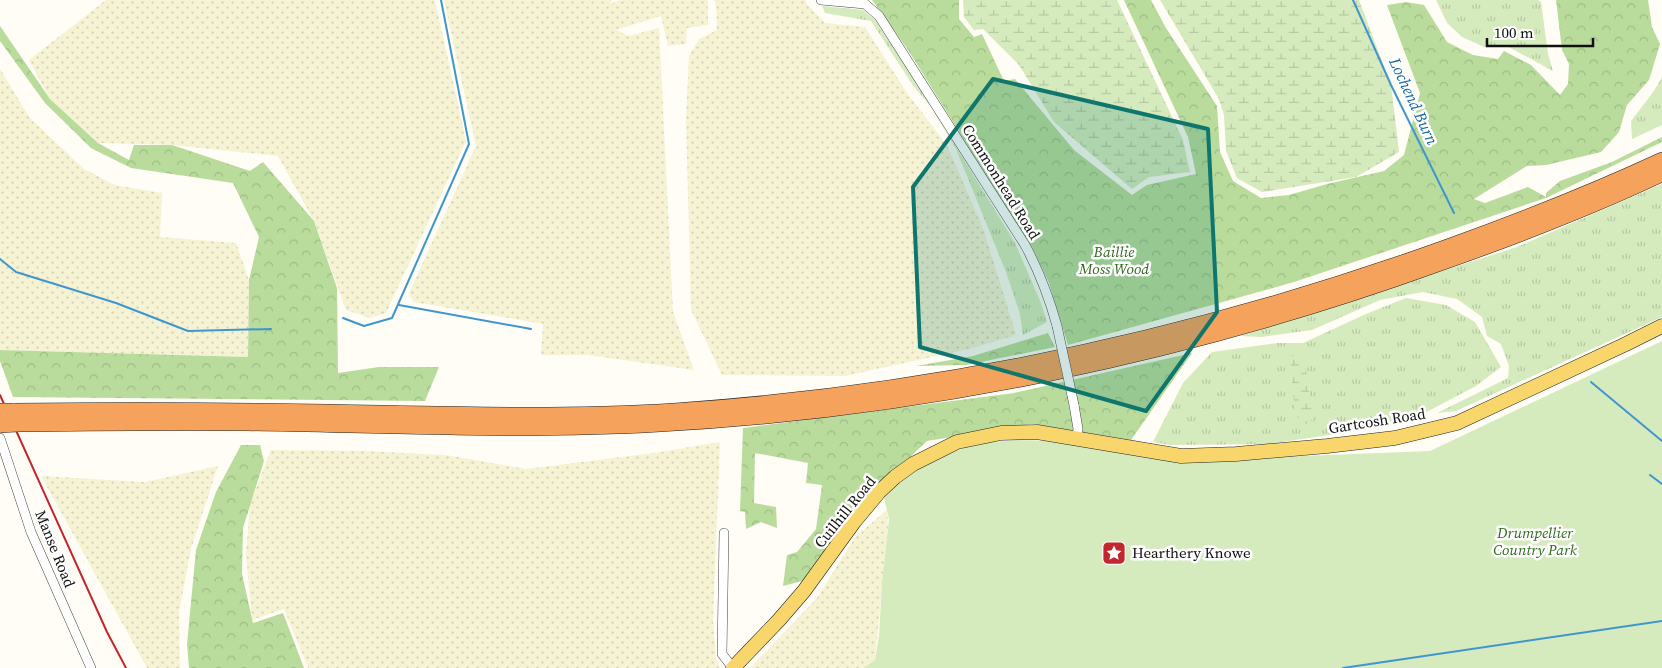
<svg xmlns="http://www.w3.org/2000/svg" width="1662" height="668" viewBox="0 0 1662 668" font-family="'Source Serif 4',serif">
	<style>
		.farmland { fill: url(#farmland-dots) }
		.grass { fill: url(#grass-tufts) }
		.forest { fill: url(#forest-crowns) }
		.wetland { fill: url(#wetland-marsh) }
		.park { fill: #d5ebbd }
		.lines { fill: none; stroke-linecap: round; stroke-linejoin: round }
		.stream { stroke: #3f96cf; stroke-width: 2 }
		.street-casing { stroke: #444; stroke-width: 10 }
		.primary-casing { stroke: #222; stroke-width: 15 }
		.highway-casing { stroke: #222; stroke-width: 16 }
		.street { stroke: #fff; stroke-width: 9 }
		.primary { stroke: #f9d66b; stroke-width: 14 }
		.highway { stroke: #f5a25d; stroke-width: 15 }
		.rail { stroke: #c4262e; stroke-width: 2 }
		.street-bridge-casing { stroke: #444; stroke-width: 10; stroke-linecap: butt }
		.highway-bridge-casing { stroke: #222; stroke-width: 16; stroke-linecap: butt }
		.street-bridge { stroke: #fff; stroke-width: 9 }
		.highway-bridge { stroke: #f5a25d; stroke-width: 15 }
		.marked { fill: #0f766e; fill-opacity: 0.2; stroke: #0f766e; stroke-width: 4; stroke-linejoin: round }
		.labels { text-anchor: middle; stroke-width: 5; stroke-linejoin: round; paint-order: stroke }
		.street-label { font-size: 15px; fill: #111; stroke: #fff }
		.park-label { font-size: 15px; font-style: italic; fill: #2f6b1f; stroke: #fff }
		.poi-label { font-size: 15px; fill: #111; stroke: #fff; text-anchor: start }
		.water-label { font-size: 16px; font-style: italic; fill: #1768a6; stroke: #fff }
	</style>
	<defs>
		<pattern id="farmland-dots" width="8" height="8" patternUnits="userSpaceOnUse" patternTransform="scale(1.25)"><rect width="8" height="8" fill="#f6f3d4"/><path d="M2 2h.1M6 6h.1" fill="none" stroke="#d2cfb5" stroke-width="1.8" stroke-linecap="round"/></pattern>
		<pattern id="grass-tufts" width="24" height="20" patternUnits="userSpaceOnUse" patternTransform="scale(1.25)"><rect width="24" height="20" fill="#d5ebbd"/><path d="M3 7l-1-3M5 7V3M7 7l1-3M15 17l-1-3M17 17v-4M19 17l1-3" fill="none" stroke="#b6c8a1"/></pattern>
		<pattern id="forest-crowns" width="20" height="18" patternUnits="userSpaceOnUse" patternTransform="scale(1.25)"><rect width="20" height="18" fill="#b9dc9c"/><path d="M2 6a3 3 0 1 1 6 0M12 15a3 3 0 1 1 6 0" fill="none" stroke="#9ebc85"/></pattern>
		<pattern id="wetland-marsh" width="20" height="14" patternUnits="userSpaceOnUse" patternTransform="scale(1.25)"><rect width="20" height="14" fill="#d5ebbd"/><path d="M1 5h8M5 5V1M11 12h8M15 12V8" fill="none" stroke="#b6c8a1"/></pattern>
	</defs>
	<rect width="100%" height="100%" fill="#fffdf5"/>
	<g class="farmland">
		<polygon points="106,0 435,0 466,141 386,313 370,318 346,310 314,221 278,156 172,145 98,143 50,99 29,60"/>
		<polygon points="444,0 612,0 610,4 619,0 708,0 708,25 687,28 686,44 668,46 661,16 616,30 629,36 659,28 673,312 694,370 588,355 541,355 543,324 414,302 409,293 476,146"/>
		<polygon points="714,0 806,0 806,3 825,23 865,27 907,93 947,145 984,231 1016,335 969,349 845,376 722,375 691,310 686,119 689,56 699,39 717,30 716,5"/>
		<polygon points="0,69 30,118 84,169 115,185 162,193 160,237 236,243 249,280 248,357 0,350"/>
		<polygon points="720,442 713,619 716,659 720,668 308,668 284,609 252,620 246,553 250,504 271,450 364,451 446,455 526,469 654,453"/>
		<polygon points="218,466 191,549 179,612 180,668 147,668 41,476 145,482"/>
		<polygon points="887,510 888,526 875,660 862,668 750,668 817,598 855,537"/>
	</g>
	<g class="grass">
		<polygon points="1436,0 1538,0 1541,2 1548,54 1553,71 1505,45 1484,47 1462,37 1447,23"/>
		<polygon points="822,6 863,10 875,20 913,77 1015,243 1041,303 1047,322 1023,335 1020,314 1006,272 956,149 931,107 912,84 871,21 825,13"/>
		<polygon points="1662,77 1662,125 1632,139 1631,121 1654,91"/>
		<polygon points="1662,184 1662,317 1456,411 1437,413 1508,378 1509,366 1501,344 1487,336 1482,317 1457,299 1423,292 1380,300 1312,330 1261,337 1240,336 1517,247"/>
		<polygon points="1406,298 1446,305 1475,322 1501,367 1476,386 1419,416 1356,431 1269,444 1169,445 1153,442 1183,383 1212,352 1278,343 1303,343 1366,314"/>
	</g>
	<g class="forest">
		<polygon points="872,0 959,0 959,19 974,37 982,34 1004,81 1015,79 1074,150 1132,195 1147,185 1196,174 1188,137 1124,0 1151,0 1166,28 1217,106 1220,152 1233,181 1261,198 1289,195 1327,184 1384,171 1404,155 1420,93 1387,5 1406,2 1424,5 1447,42 1473,55 1498,59 1504,51 1531,65 1560,95 1568,84 1569,64 1562,50 1556,0 1648,0 1652,27 1660,44 1649,80 1627,105 1619,132 1601,152 1546,165 1527,166 1474,199 1485,203 1528,187 1546,197 1546,193 1560,181 1612,162 1662,137 1662,142 1546,198 1294,282 1068,345 1049,283 1035,253 908,50"/>
		<polygon points="0,26 50,99 98,143 129,160 134,145 172,145 250,171 263,162 314,221 337,288 338,373 379,367 439,367 425,401 13,397 0,361 0,350 248,357 249,280 259,237 233,183 131,168 91,148 45,103 0,41"/>
		<polygon points="1048,333 1055,347 966,365 916,366 973,356"/>
		<polygon points="1192,353 1131,440 1032,424 927,441 876,489 806,580 783,586 787,555 797,552 816,529 822,485 806,483 808,463 755,453 754,503 776,507 777,528 761,522 746,529 745,512 740,511 743,428 1014,393"/>
		<polygon points="241,445 260,445 264,461 243,528 242,574 253,623 283,613 304,668 189,668 187,644 196,550 216,492"/>
	</g>
	<g class="wetland">
		<polygon points="963,0 1117,0 1183,140 1190,172 1149,177 1132,189 1054,122 1019,65 983,29 974,30 964,17"/>
		<polygon points="1160,0 1359,0 1391,85 1399,152 1356,177 1262,192 1237,178 1226,151 1224,115 1219,99"/>
		<polygon points="1299,349 1306,369 1309,393 1319,410 1308,425 1299,420 1295,412 1290,359"/>
	</g>
	<polygon class="park" points="1662,341 1662,668 863,668 875,660 879,636 882,583 889,519 884,498 906,477 929,462 977,443 1017,440 1055,441 1201,460 1430,451"/>
	<g class="lines">
		<g class="stream">
			<polyline points="1353,0 1391,85 1454,213"/>
			<polyline points="0,259 16,272 116,303 188,331 271,329"/>
			<polyline points="399,305 531,329"/>
			<polyline points="343,318 364,326 392,318 469,144 441,0"/>
			<polyline points="1591,382 1662,441"/>
			<polyline points="1650,475 1662,484"/>
			<polyline points="1343,668 1662,621"/>
		</g>
		<g class="street-casing">
			<g id="street">
				<path d="M 821,0 L 865,4 L 879,16 L 1025,245 C 1039,271 1049,297 1057,326"/>
				<polyline points="1074,405 1078,429 1077,438"/>
				<polyline points="0,438 31,532 91,668"/>
				<polyline points="724,533 722,654 733,668"/>
			</g>
		</g>
		<g class="primary-casing">
			<polyline id="primary" points="733,668 779,620 804,591 854,522 879,492 895,477 913,464 957,442 1001,433 1037,432 1181,456 1236,454 1327,446 1395,438 1457,423 1626,344 1662,326"/>
		</g>
		<g class="highway-casing">
			<g id="highway">
				<path d="M 13,411 C 118,410 222,410 327,412 C 443,414 558,418 674,411 C 939,393 1201,336 1450,246 C 1522,220 1593,192 1662,160"/>
				<path d="M 18,424 C 94,423 170,422 246,423 C 384,425 522,432 660,424 C 922,410 1188,354 1435,265 C 1512,238 1588,209 1662,174"/>
			</g>
		</g>
		<use href="#street" class="street"/>
		<use href="#primary" class="primary"/>
		<use href="#highway" class="highway"/>
		<polyline class="rail" points="0,395 107,632 126,668"/>
		<g class="street-bridge-casing">
			<polyline id="street-bridge" points="1057,326 1074,405"/>
		</g>
		<g class="highway-bridge-casing">
			<g id="highway-bridge">
				<polyline points="0,411 13,411"/>
				<polyline points="0,425 18,424"/>
			</g>
		</g>
		<use href="#street-bridge" class="street-bridge"/>
		<use href="#highway-bridge" class="highway-bridge"/>
	</g>
	<path class="marked" d="M 993,79 L 1208,129 L 1217,312 L 1146,411 L 920,347 L 913,187 Z"/>
	<defs>
		<g id="sight-square" transform="scale(1.25)"><rect x="-9" y="-9" width="18" height="18" rx="4" fill="#c4262e" stroke="#fff"/><path d="M0-6L1.8-2.2L6-1.7L2.9 1.2L3.7 5.4L0 3.3L-3.7 5.4L-2.9 1.2L-6-1.7L-1.8-2.2Z" fill="#fff"/></g>
	</defs>
	<g fill-rule="evenodd">
		<use href="#sight-square" x="1114" y="553"/>
	</g>
	<g class="labels">
		<g class="street-label">
			<text transform="translate(1001 182) rotate(58)" y="5">Commonhead Road</text>
			<text transform="translate(1377 421) rotate(-9)" y="5">Gartcosh Road</text>
			<text transform="translate(845 512) rotate(-51)" y="5">Cuilhill Road</text>
			<text transform="translate(55 549) rotate(68)" y="5">Manse Road</text>
		</g>
		<g class="park-label">
			<text x="1114" y="257">Baillie<tspan x="1114" dy="17">Moss Wood</tspan></text>
			<text x="1535" y="538">Drumpellier<tspan x="1535" dy="17">Country Park</tspan></text>
		</g>
		<g class="poi-label">
			<text x="1132" y="558">Hearthery Knowe</text>
		</g>
		<g class="water-label">
			<text transform="translate(1414 101) rotate(65)" y="6">Lochend Burn</text>
		</g>
	</g>
	<path d="M1487 38v8h106v-8" fill="none" stroke="#111111" stroke-width="2.5"/>
	<text x="1494" y="38" font-size="15" fill="#111111" stroke="#ffffff" stroke-width="4" paint-order="stroke">100 m</text>
</svg>
